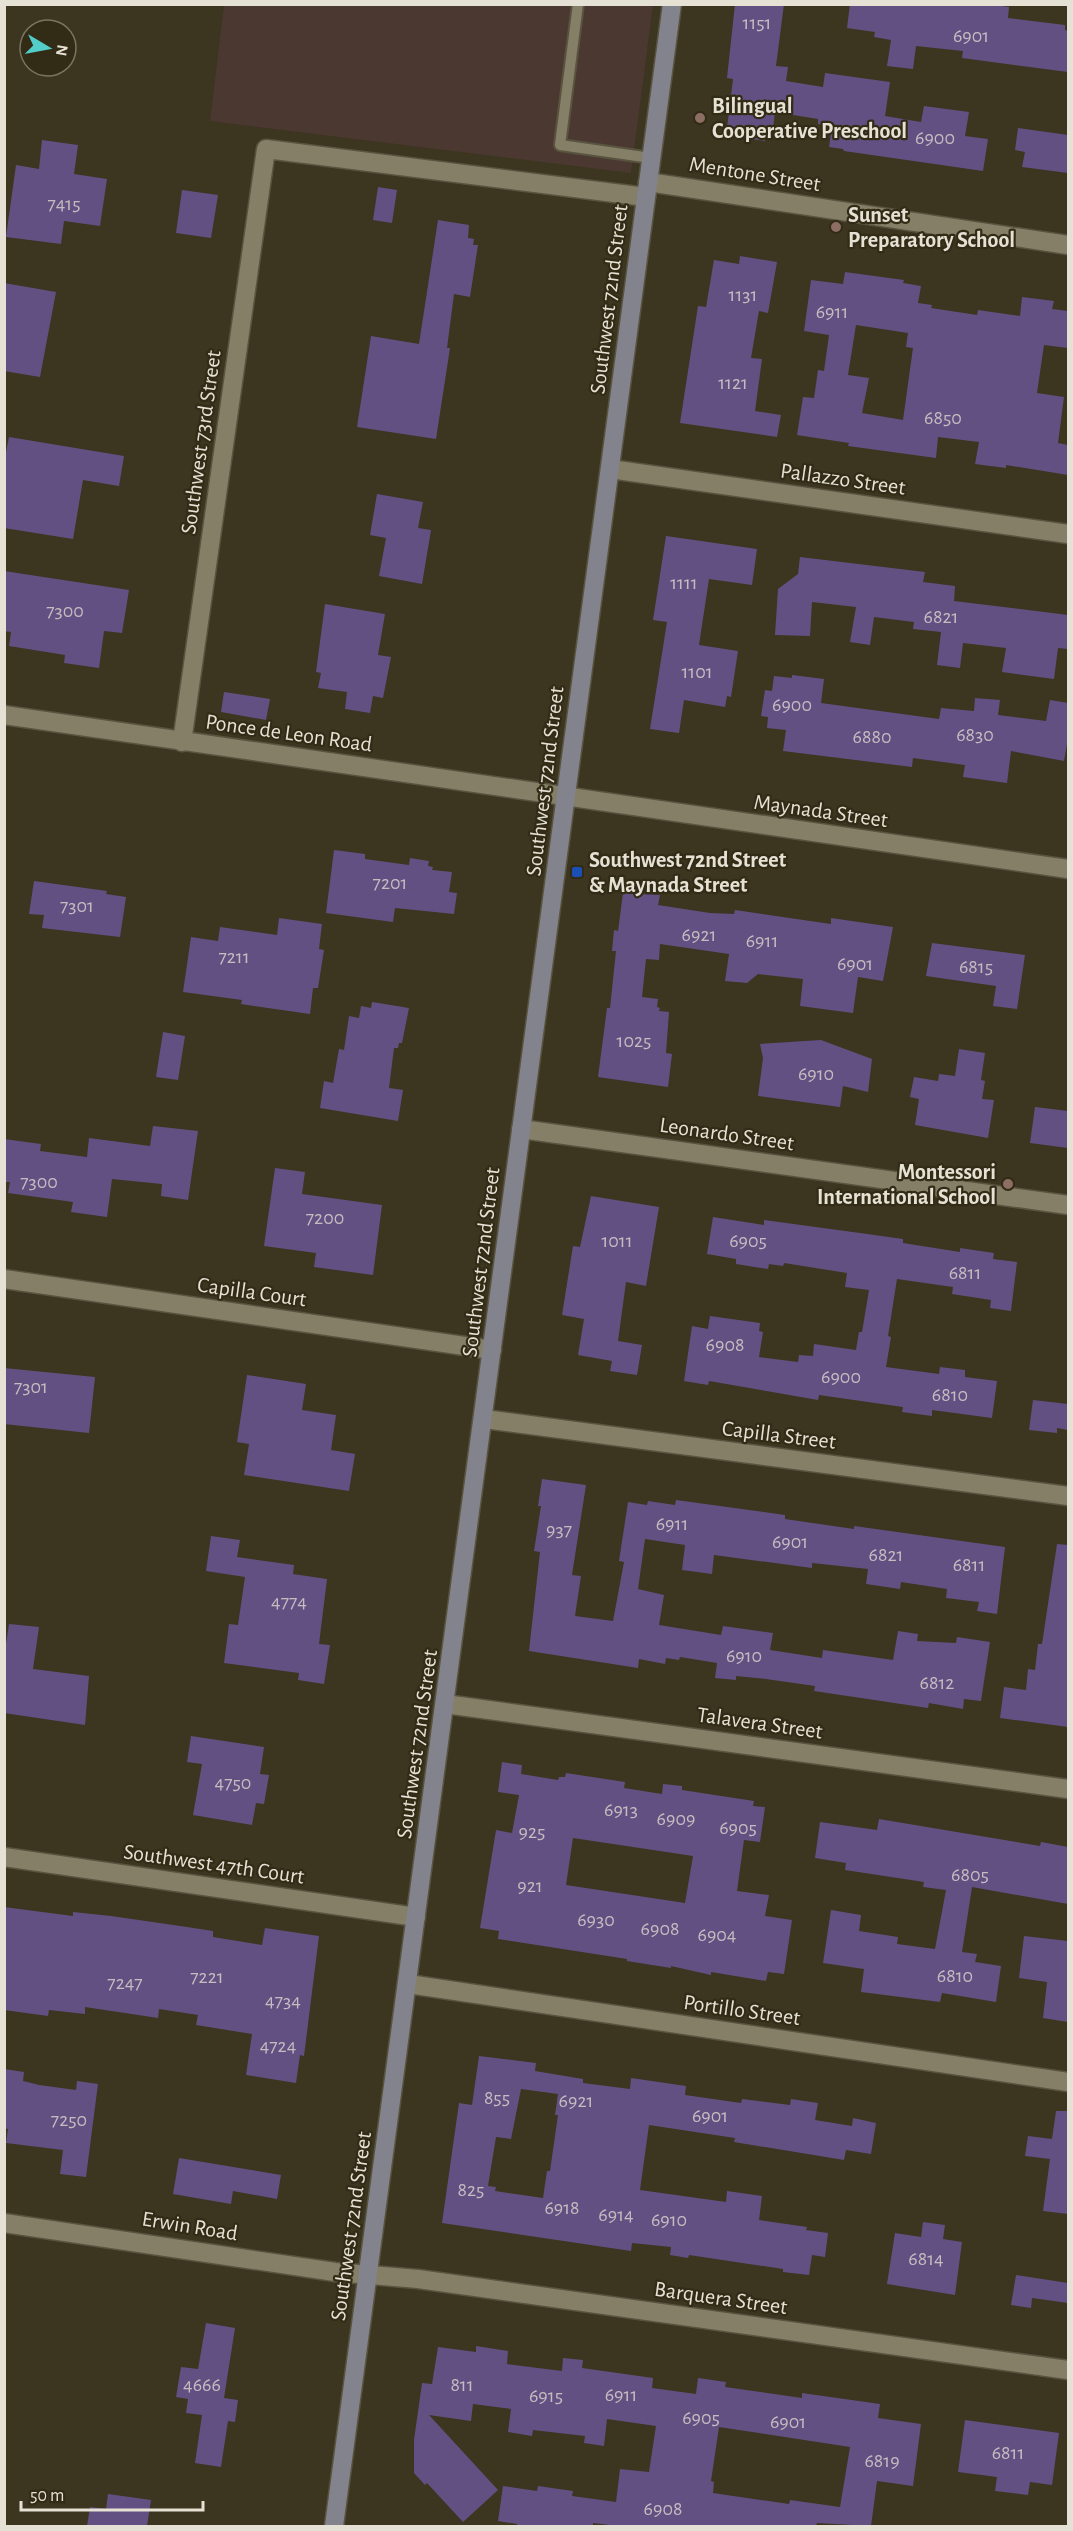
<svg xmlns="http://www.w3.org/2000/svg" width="1073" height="2531" viewBox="0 0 1073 2531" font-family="'Alegreya Sans',sans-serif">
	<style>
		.education { fill: #4b3831 }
		.building { fill: #635082; fill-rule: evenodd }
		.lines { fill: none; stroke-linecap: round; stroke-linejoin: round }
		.service-casing { stroke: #595440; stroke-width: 14 }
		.minor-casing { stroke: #595440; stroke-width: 21 }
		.tertiary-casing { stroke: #595440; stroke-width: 21 }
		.secondary-casing { stroke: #595440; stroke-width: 21 }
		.service { stroke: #867f67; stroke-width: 10 }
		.minor { stroke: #867f67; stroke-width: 18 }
		.tertiary { stroke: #867f67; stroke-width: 18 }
		.secondary { stroke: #82838d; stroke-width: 18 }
		.education-dot { fill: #8d6e63; stroke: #322b16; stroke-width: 2 }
		.transit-dot { fill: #1a4fb4; stroke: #322b16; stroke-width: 2 }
		.labels { text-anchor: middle; stroke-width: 4.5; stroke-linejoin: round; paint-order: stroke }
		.number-label { font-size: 20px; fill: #c4bdc0 }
		.poi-label { font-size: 22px; font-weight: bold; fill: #e5e1d4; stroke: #322b16; text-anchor: start }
		.street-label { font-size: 22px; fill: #e5e1d4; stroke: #322b16 }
	</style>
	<rect width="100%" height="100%" fill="#3c3520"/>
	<polygon class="education" points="224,5 653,5 631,173 210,121"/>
	<g class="building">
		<polygon points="735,4 784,4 776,66 788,67 786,81 823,87 825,73 890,82 885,116 921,122 924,106 969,112 965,136 988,139 983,171 844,151 843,149 829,147 832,126 818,124 818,119 775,112 772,137 766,136 765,141 726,136 733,79 727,78"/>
		<polygon points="850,4 986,4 1009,7 1008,18 1065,25 1065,30 1068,31 1068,72 962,58 963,51 916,46 913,69 887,66 891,40 874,37 875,32 847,28"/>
		<polygon points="1018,128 1068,135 1068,173 1022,167 1025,152 1015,150"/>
		<polygon points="42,140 78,145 74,174 107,179 100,226 64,221 61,244 6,237 16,165 39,169"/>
		<polygon points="378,187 397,190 392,223 373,220"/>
		<polygon points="182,190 218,195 211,238 176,233"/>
		<polygon points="438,220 469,225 468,238 474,239 473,245 478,245 470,297 454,294 447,348 450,348 436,439 357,427 371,336 419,344"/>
		<polygon points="740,256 777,262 768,313 759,311 751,358 762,359 755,411 781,415 777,437 680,423 698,306 706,307 714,260 739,264"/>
		<path d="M 845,272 L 904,280 L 903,283 L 921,286 L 918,303 L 932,305 L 931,308 L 977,315 L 978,310 L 1020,316 L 1022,297 L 1054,301 L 1052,309 L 1068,311 L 1068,348 L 1044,345 L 1037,393 L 1064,397 L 1058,443 L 1068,445 L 1068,475 L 1006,465 L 1006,468 L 975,464 L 979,442 L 938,437 L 936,458 L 848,446 L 849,443 L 797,435 L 803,397 L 814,398 L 818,370 L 824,371 L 829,335 L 804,331 L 811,280 L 843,284 ZM 856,325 L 908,333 L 906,347 L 913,348 L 903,420 L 862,413 L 869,378 L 848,375 Z"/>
		<polygon points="4,283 56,292 40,377 4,371"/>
		<polygon points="9,437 124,456 119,486 83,480 73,539 4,528 4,462"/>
		<polygon points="377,494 423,502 418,528 431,530 422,584 379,576 386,538 370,535"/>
		<polygon points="666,536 757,549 752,585 709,579 699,645 738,651 731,697 727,696 725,707 684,700 679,733 650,729 667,622 653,620"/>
		<polygon points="800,557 925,572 923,582 955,586 954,601 1068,615 1068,649 1058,648 1054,679 1002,672 1006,648 963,643 960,668 937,665 941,632 913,629 914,622 874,617 870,645 850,642 856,607 812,602 810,636 775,635 778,589 798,574"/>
		<polygon points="4,571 129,590 122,633 104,631 99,668 64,663 65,655 9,646 11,632 4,631"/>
		<polygon points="325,604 385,614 378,655 391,657 383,698 373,696 370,713 345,709 347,692 318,688 321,673 316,672"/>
		<polygon points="792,675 824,679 821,703 939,719 941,708 974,711 975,698 1000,700 998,715 1046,721 1050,700 1068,703 1068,738 1064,761 1011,751 1007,783 963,777 965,765 913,758 912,767 783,751 786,730 767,728 768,717 761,716 765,690 772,691 774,676 792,678"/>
		<polygon points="224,692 270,699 266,720 221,712"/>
		<polygon points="334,850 365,854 365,859 409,865 410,858 429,861 428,866 433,867 432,870 452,872 449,892 457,893 454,914 395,908 393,922 326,913"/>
		<polygon points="34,881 107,891 106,894 126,897 120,937 42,928 44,915 29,914"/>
		<polygon points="623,893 660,895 658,905 710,913 734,914 735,910 831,924 831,918 893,927 883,981 858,977 853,1013 800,1006 803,979 758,974 747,983 725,981 729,954 660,944 659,960 646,959 642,997 658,999 657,1007 660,1008 659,1011 669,1012 666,1053 672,1054 668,1087 598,1077 607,1008 610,1008 616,951 612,951 614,930 618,931"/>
		<polygon points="279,918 322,924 319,949 324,950 318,988 313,988 310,1014 241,1004 242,1000 183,992 191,937 218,941 220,927 277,935"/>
		<polygon points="932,943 1025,955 1017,1009 993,1006 996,986 926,976"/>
		<polygon points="372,1002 409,1008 402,1043 399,1043 398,1048 394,1048 389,1088 403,1090 398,1121 320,1108 324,1081 333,1083 339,1049 344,1050 349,1016 359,1018 361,1006 371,1008"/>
		<polygon points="163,1032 185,1036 178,1080 156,1077"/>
		<polygon points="821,1040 872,1059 868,1092 843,1086 840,1107 758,1096 763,1058 760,1044"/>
		<polygon points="959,1049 985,1053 981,1080 985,1081 982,1099 994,1100 988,1138 915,1125 919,1099 910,1097 914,1077 938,1081 939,1074 955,1076"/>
		<polygon points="1035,1107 1068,1111 1068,1148 1030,1143"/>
		<polygon points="153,1126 198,1131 188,1200 161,1196 162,1184 112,1179 107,1217 71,1212 73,1202 8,1193 10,1182 4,1182 4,1139 41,1144 40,1151 87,1157 89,1138 150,1146"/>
		<polygon points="275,1168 305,1172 302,1194 382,1205 373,1275 314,1267 316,1253 264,1246"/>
		<polygon points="591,1196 659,1207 646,1286 626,1282 618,1341 642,1345 637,1375 610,1371 612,1361 578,1355 584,1319 562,1315 573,1246 580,1247"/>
		<polygon points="713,1217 764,1225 764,1220 860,1233 903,1239 903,1243 960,1252 960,1248 994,1253 993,1259 1017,1262 1011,1311 990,1308 991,1300 952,1294 953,1287 897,1279 888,1336 891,1337 886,1367 939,1374 940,1367 965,1370 965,1377 997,1381 992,1418 932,1410 932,1416 902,1412 903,1407 819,1395 818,1400 709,1381 708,1385 684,1381 692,1326 708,1329 710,1316 760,1323 759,1331 763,1332 759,1357 798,1362 799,1355 813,1356 814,1344 856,1350 859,1332 862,1332 869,1290 845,1287 847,1273 784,1263 783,1266 769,1264 768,1269 736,1264 736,1259 707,1254"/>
		<polygon points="4,1368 95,1377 89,1433 4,1424"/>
		<polygon points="247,1375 306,1384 302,1410 336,1415 331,1450 355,1454 349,1491 244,1475 249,1444 237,1442"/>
		<polygon points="1033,1400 1068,1404 1068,1430 1057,1428 1057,1433 1029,1430"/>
		<polygon points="542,1479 586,1485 572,1575 581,1576 575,1616 613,1621 624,1562 619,1561 628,1502 647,1505 648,1501 675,1505 676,1500 785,1515 785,1519 854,1529 854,1526 1005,1547 997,1614 977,1611 979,1602 946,1598 947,1589 901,1582 900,1589 866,1584 868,1569 812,1563 812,1568 714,1555 712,1574 682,1570 685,1545 645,1539 638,1589 664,1595 659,1625 721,1635 723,1626 773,1633 770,1650 822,1658 823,1650 893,1660 898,1631 918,1634 917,1641 956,1643 957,1637 990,1642 981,1701 964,1699 963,1709 929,1703 928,1708 814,1691 815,1686 766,1679 736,1676 736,1680 715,1678 717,1663 680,1657 679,1660 666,1658 665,1664 639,1659 638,1668 529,1651 540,1552 534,1551 541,1506 538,1506"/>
		<polygon points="211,1536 240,1540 237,1557 294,1565 293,1574 327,1579 319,1644 330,1645 324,1684 298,1680 299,1673 224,1663 229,1624 238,1625 245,1577 206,1571"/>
		<polygon points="1057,1544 1068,1545 1068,1727 1000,1718 1004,1687 1026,1690 1028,1669 1035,1670 1038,1644 1042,1644"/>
		<polygon points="9,1624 39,1627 33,1669 89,1676 85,1725 4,1713 4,1657"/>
		<polygon points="191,1736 264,1747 260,1774 269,1775 264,1804 256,1803 252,1825 193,1815 202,1764 187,1762"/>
		<path d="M 502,1762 L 522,1765 L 521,1774 L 558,1780 L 559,1777 L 565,1777 L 566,1773 L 625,1782 L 624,1788 L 662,1794 L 663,1784 L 682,1786 L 682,1790 L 754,1801 L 753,1806 L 765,1807 L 760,1842 L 744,1840 L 737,1891 L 769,1895 L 765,1916 L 792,1920 L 784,1974 L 768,1972 L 766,1981 L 711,1972 L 711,1975 L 671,1966 L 671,1968 L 627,1961 L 627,1959 L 498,1939 L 499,1931 L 480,1928 L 496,1830 L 512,1833 L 519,1795 L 498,1792 ZM 573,1838 L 693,1856 L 685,1903 L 566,1885 Z"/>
		<polygon points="879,1819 1040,1846 1041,1842 1068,1847 1068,1904 972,1887 962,1952 977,1954 975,1962 1001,1966 996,2002 942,1993 940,2002 861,1992 864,1969 823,1963 831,1910 861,1915 859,1931 898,1937 897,1944 935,1949 946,1890 923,1887 924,1882 845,1870 846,1863 815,1858 820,1822 877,1830"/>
		<polygon points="4,1907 73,1916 73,1912 111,1916 187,1927 213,1931 213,1937 262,1945 265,1928 319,1936 304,2056 300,2055 296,2083 246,2075 252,2034 196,2025 198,2015 159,2009 158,2018 85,2007 85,2014 49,2010 48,2016 4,2010"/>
		<polygon points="1024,1936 1068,1941 1068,2022 1043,2018 1047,1982 1019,1978"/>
		<path d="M 479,2056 L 536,2063 L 535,2071 L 583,2079 L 583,2083 L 630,2089 L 631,2078 L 686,2086 L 685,2095 L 741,2103 L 742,2099 L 790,2105 L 791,2099 L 818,2103 L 815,2120 L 852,2126 L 853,2118 L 876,2123 L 871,2154 L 846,2150 L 844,2160 L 734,2142 L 735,2138 L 649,2125 L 640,2190 L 726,2202 L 727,2191 L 762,2196 L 759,2220 L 807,2227 L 806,2230 L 828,2233 L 825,2257 L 812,2255 L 809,2275 L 783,2272 L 783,2269 L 689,2255 L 688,2258 L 670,2255 L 671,2247 L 632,2243 L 631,2251 L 442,2223 L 459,2103 L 472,2105 ZM 521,2089 L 558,2094 L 555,2115 L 558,2115 L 550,2171 L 547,2171 L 543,2198 L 495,2191 L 496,2187 L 488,2186 L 496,2137 L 511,2139 Z"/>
		<polygon points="4,2069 24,2072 23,2081 39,2085 76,2090 77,2081 98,2084 86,2177 60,2174 63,2150 6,2143 8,2129 4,2128"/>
		<polygon points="1056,2111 1068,2111 1068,2214 1043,2211 1050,2159 1025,2156 1028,2136 1052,2139"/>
		<polygon points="179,2158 281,2175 277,2199 233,2191 231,2204 173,2194"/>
		<polygon points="923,2222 945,2225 943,2239 962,2242 955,2295 887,2284 895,2233 921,2237"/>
		<polygon points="1016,2275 1068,2283 1068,2303 1032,2298 1031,2308 1011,2305"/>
		<polygon points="206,2323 235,2328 224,2398 238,2400 235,2422 228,2421 221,2467 195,2463 202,2415 186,2413 188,2399 176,2397 181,2367 198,2369"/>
		<path d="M 476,2346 L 508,2351 L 507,2364 L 562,2371 L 563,2358 L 583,2360 L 582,2368 L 653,2378 L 652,2388 L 696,2394 L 698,2378 L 726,2382 L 725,2387 L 802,2398 L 802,2393 L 880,2404 L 878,2418 L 921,2424 L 913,2486 L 877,2481 L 871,2526 L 817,2523 L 816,2526 L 618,2526 L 593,2523 L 593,2526 L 517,2526 L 517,2524 L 498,2521 L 503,2486 L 537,2491 L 538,2486 L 573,2491 L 572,2496 L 616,2502 L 620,2469 L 649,2472 L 656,2426 L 607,2419 L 604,2446 L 584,2443 L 585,2436 L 533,2430 L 532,2436 L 508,2432 L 511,2409 L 473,2404 L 471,2421 L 429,2415 L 498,2490 L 463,2522 L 427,2483 L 425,2485 L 414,2473 L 414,2440 L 422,2383 L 432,2384 L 438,2347 L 476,2352 ZM 719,2427 L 850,2447 L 840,2507 L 790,2500 L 789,2504 L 713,2493 L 714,2482 L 711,2481 Z"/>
		<polygon points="965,2420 1059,2433 1052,2485 1030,2482 1028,2495 995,2491 997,2477 958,2472"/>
		<polygon points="108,2494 151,2500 147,2526 87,2526 90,2507 106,2509"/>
	</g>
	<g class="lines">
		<g class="service-casing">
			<polyline id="service" points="578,4 560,145 651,158"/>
		</g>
		<g class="minor-casing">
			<g id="minor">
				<polyline points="648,182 1068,245"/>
				<polyline points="610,469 1068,534"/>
				<polyline points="182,742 266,149 646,197"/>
				<polyline points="521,1129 1068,1205"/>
				<polyline points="4,1279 492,1350"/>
				<polyline points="484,1419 1068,1496"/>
				<polyline points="445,1704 1068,1789"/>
				<polyline points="4,1857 416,1917"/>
				<polyline points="408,1984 1068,2082"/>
				<polyline points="4,2223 335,2272 418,2279 1068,2370"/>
			</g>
		</g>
		<g class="tertiary-casing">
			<polyline id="tertiary" points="4,715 1068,869"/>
		</g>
		<g class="secondary-casing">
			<polyline id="secondary" points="334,2526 672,4"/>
		</g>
		<use href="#service" class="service"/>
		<use href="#minor" class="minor"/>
		<use href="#tertiary" class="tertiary"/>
		<use href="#secondary" class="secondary"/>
	</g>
	<g class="education-dot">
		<circle cx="700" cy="118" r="6"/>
		<circle cx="836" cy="227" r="6"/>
		<circle cx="1008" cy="1184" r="6"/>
	</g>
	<rect class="transit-dot" x="571" y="866" width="12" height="12" rx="3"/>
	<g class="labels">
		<g class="number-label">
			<text x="757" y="29">1151</text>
			<text x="971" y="42">6901</text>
			<text x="935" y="144">6900</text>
			<text x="64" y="210">7415</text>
			<text x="743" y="301">1131</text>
			<text x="832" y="318">6911</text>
			<text x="733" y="389">1121</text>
			<text x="943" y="424">6850</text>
			<text x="684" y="589">1111</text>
			<text x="65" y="617">7300</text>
			<text x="941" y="623">6821</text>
			<text x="697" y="678">1101</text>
			<text x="792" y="711">6900</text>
			<text x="975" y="741">6830</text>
			<text x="872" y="743">6880</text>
			<text x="390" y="889">7201</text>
			<text x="77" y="912">7301</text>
			<text x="699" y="941">6921</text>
			<text x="762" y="947">6911</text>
			<text x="234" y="963">7211</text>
			<text x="855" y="970">6901</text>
			<text x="976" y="973">6815</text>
			<text x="634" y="1047">1025</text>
			<text x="816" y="1080">6910</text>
			<text x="39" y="1188">7300</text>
			<text x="325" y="1224">7200</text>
			<text x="617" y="1247">1011</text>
			<text x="748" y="1247">6905</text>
			<text x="965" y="1279">6811</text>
			<text x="725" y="1351">6908</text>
			<text x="841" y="1383">6900</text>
			<text x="31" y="1393">7301</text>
			<text x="950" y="1401">6810</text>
			<text x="672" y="1530">6911</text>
			<text x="559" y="1536">937</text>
			<text x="790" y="1548">6901</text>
			<text x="886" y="1561">6821</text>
			<text x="969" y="1571">6811</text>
			<text x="289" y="1608">4774</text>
			<text x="744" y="1662">6910</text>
			<text x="937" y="1689">6812</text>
			<text x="233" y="1789">4750</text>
			<text x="621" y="1816">6913</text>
			<text x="676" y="1825">6909</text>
			<text x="738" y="1834">6905</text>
			<text x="532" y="1838">925</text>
			<text x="970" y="1881">6805</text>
			<text x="530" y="1892">921</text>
			<text x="596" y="1926">6930</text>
			<text x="660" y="1935">6908</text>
			<text x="717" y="1941">6904</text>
			<text x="955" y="1982">6810</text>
			<text x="207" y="1983">7221</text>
			<text x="125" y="1989">7247</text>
			<text x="283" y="2007">4734</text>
			<text x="278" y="2052">4724</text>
			<text x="497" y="2104">855</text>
			<text x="576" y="2107">6921</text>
			<text x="710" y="2122">6901</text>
			<text x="69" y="2126">7250</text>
			<text x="471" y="2196">825</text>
			<text x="562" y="2214">6918</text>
			<text x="616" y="2221">6914</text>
			<text x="669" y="2226">6910</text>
			<text x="926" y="2265">6814</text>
			<text x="202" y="2391">4666</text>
			<text x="462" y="2391">811</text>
			<text x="621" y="2401">6911</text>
			<text x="546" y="2402">6915</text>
			<text x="701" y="2424">6905</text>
			<text x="788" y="2428">6901</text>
			<text x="1008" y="2459">6811</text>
			<text x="882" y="2467">6819</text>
			<text x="663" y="2515">6908</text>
		</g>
		<g class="poi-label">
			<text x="712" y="113">Bilingual<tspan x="712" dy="25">Cooperative Preschool</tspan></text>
			<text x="848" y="222">Sunset<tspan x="848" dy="25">Preparatory School</tspan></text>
			<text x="589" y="867">Southwest 72nd Street<tspan x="589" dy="25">&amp; Maynada Street</tspan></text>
			<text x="996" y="1179" text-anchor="end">Montessori<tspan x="996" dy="25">International School</tspan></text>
		</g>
		<g class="street-label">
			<text transform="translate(755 173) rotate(9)" y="8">Mentone Street</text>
			<text transform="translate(608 299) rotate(-83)" y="8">Southwest 72nd Street</text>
			<text transform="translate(200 442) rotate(-82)" y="8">Southwest 73rd Street</text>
			<text transform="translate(843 478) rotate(8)" y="8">Pallazzo Street</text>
			<text transform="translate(289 732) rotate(8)" y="8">Ponce de Leon Road</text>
			<text transform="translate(544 781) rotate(-83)" y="8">Southwest 72nd Street</text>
			<text transform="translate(821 810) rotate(8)" y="8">Maynada Street</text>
			<text transform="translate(727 1133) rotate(8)" y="8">Leonardo Street</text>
			<text transform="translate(480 1262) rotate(-83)" y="8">Southwest 72nd Street</text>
			<text transform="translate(252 1291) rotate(8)" y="8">Capilla Court</text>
			<text transform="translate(779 1434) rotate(7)" y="8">Capilla Street</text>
			<text transform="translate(760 1722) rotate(8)" y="8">Talavera Street</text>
			<text transform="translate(416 1744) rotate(-82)" y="8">Southwest 72nd Street</text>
			<text transform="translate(214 1863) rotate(8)" y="8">Southwest 47th Court</text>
			<text transform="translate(742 2009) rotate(8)" y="8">Portillo Street</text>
			<text transform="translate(190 2225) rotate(9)" y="8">Erwin Road</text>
			<text transform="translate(350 2226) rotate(-82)" y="8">Southwest 72nd Street</text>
			<text transform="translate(721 2297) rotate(8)" y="8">Barquera Street</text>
		</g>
	</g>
	<rect width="1073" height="2531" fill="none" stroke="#e5e1d4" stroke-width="12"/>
	<g transform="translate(48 48) rotate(100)"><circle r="28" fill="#322b16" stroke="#7a7462" stroke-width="1.5"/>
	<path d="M0-4.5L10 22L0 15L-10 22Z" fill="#53cdc9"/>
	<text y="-9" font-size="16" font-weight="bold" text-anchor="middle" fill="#e5e1d4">N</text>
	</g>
	<path d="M21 2501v9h182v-9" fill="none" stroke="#e5e1d4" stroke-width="3"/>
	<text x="30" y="2501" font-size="18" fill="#e5e1d4" stroke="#322b16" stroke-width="4.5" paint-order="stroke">50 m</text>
</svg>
